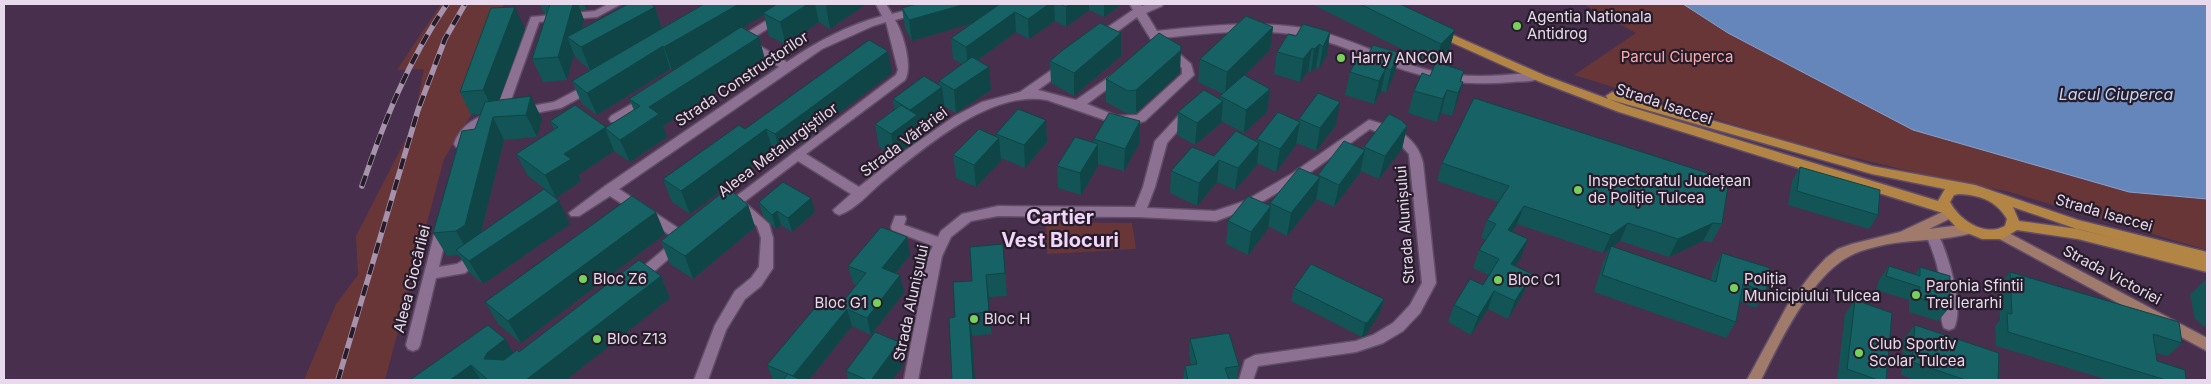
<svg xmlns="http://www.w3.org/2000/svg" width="2211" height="384" viewBox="0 0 2211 384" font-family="Inter,sans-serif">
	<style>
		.green { fill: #693638 }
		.water { fill: #6586ba; stroke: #8c9fc9 }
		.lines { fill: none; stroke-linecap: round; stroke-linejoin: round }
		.street-casing { stroke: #614d67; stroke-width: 3 }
		.secondary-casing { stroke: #614d67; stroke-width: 3 }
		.primary-casing { stroke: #614d67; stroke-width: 3 }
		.street { fill: #8c7193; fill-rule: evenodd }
		.secondary { fill: #a07b6c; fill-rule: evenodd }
		.primary { fill: #b38545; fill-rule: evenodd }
		.rail-casing { stroke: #a693ab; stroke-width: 5.5 }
		.rail { stroke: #271c2a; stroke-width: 4; stroke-dasharray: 11; stroke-linecap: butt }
		.wall { fill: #135457 }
		.shaded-wall { fill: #0f4547 }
		.building { fill: #166265; stroke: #0f4547 }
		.poi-dot { fill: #76d25a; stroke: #271c2a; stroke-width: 2 }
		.labels { text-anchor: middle; stroke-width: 4.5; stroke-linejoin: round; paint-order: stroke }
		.poi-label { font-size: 15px; fill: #e8d9ec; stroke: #271c2a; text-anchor: start }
		.park-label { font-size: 15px; fill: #fbacac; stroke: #271c2a }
		.street-label { font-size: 15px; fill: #e8d9ec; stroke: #271c2a }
		.water-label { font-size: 16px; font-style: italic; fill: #c3d6f5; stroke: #271c2a }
		.district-label { font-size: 20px; font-weight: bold; fill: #f2d5fa; stroke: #271c2a }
	</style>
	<rect width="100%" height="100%" fill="#472f4d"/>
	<g class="green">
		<polygon points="441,4 503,4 503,17 471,115 444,159 385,380 304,380 336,304 358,275 356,236 413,125 424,69 397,70"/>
		<polygon points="1583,4 1683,4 1728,33 1913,130 2129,192 2207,199 2207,250 2006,191 1942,179 1794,143 1574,75 1636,33"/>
		<polygon points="1046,222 1132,223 1136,249 1047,254"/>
	</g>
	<polygon class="water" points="1683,4 2207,4 2207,199 2129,192 1913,130 1728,33"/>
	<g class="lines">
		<g class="street-casing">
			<g id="street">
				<path d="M 608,4 L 621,4 L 597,17 L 539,22 L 505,117 C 486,122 474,129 464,147 L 456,147 L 454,144 C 460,126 477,115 495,113 L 531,17 L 595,11 Z"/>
				<path d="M 793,4 L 805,4 L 750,40 L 787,62 C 816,42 848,25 882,16 L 876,4 L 886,4 L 892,14 L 931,4 L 948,4 L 947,6 L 895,20 C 903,33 913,66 905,80 L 806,154 L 859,187 L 902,153 L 955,116 L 982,102 L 1020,92 L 1063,62 L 1067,63 L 1069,66 L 1067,69 L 1038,90 L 1076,100 L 1118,71 L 1122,72 L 1124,75 L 1122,78 L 1087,104 L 1117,116 L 1137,115 L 1182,74 L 1182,68 L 1155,46 L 1137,17 L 1103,42 L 1095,42 L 1093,39 L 1095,36 L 1133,10 L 1130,4 L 1140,4 L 1142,6 L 1148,4 L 1163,4 L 1162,6 L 1146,13 L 1157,31 C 1207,26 1259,20 1309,29 C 1352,38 1390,61 1432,71 C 1466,79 1501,76 1535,72 L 1541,76 C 1535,83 1520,81 1512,82 C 1478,85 1446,83 1414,73 C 1372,61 1334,39 1291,34 C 1248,28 1204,34 1161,38 L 1191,64 L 1194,75 L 1145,121 L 1133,124 L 1117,124 L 1105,120 L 1047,100 C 991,89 922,149 881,183 C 869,193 855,210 839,215 L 835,213 L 833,210 L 851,194 L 798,161 L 744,202 L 769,224 L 773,238 L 773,268 L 761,286 L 745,299 L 726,330 L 708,380 L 694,380 L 715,325 L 735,291 L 751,278 L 759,267 L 761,238 L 757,226 L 735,209 L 728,212 L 722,207 L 896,75 L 898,70 L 886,22 L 873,26 L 822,49 L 619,189 L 690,236 L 691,239 L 642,282 L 632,282 L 630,278 L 676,239 L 610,196 L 579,216 L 571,216 L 569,213 L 605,186 L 779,67 L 744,43 L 738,46 L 732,42 Z"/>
				<polygon points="592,82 596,83 598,86 596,89 561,108 521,116 515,112 521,108 554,102"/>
				<polygon points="647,95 653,99 651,102 619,122 611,122 609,119 611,116"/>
				<path d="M 1185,112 L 1191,116 L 1167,143 L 1155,187 L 1147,208 L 1215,211 L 1245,201 L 1293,173 L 1369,120 C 1394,127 1417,136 1423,163 L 1436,283 L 1420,313 L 1403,331 L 1383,343 L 1356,352 L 1258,366 L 1253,380 L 1239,380 L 1245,360 L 1255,355 L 1356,341 L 1373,335 L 1393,323 L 1410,305 L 1422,283 L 1409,154 L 1396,140 L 1370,129 L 1301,179 L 1253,207 L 1216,221 L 1139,217 L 998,216 L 971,221 L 951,237 L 942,256 L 918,380 L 904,380 L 928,256 L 933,246 L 892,230 L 891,227 L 895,216 L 905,216 L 906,219 L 904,225 L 938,237 L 941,231 L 962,214 L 998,206 L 1135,207 L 1143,187 L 1155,141 L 1181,113 Z"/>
				<polygon points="442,222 447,224 448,227 439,267 457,264 478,251 483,252 485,256 465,273 436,278 420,345 418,349 413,351 408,349 406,345 436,227 437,224"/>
				<path d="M 1932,230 L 1937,232 C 1947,251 1965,307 1954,328 L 1949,330 L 1944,328 C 1939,319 1943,303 1942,292 C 1940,272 1934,253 1926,235 L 1927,232 Z"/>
			</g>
		</g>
		<g class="secondary-casing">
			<g id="secondary">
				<path d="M 1949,209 L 1953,211 L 1955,214 L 1953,217 L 1929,229 L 1970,224 L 1975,226 L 1976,229 L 1975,232 C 1947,241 1916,239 1888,244 C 1874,247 1860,250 1848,257 C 1811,277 1779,343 1761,380 L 1747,380 L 1787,306 L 1813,272 L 1826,258 L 1838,249 L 1852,244 L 1900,232 Z"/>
				<polygon points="2001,229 2207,338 2207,351 1996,237 1995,234 1996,231"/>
			</g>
		</g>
		<g class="primary-casing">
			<path id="primary" d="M 1437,28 L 1546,76 L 1627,106 L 1938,201 L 1945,189 L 1872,174 L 1608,99 L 1606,96 L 1612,92 L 1872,166 L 1975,185 L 2078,220 L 2207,252 L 2207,272 L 2078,239 L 2017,230 L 2002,239 L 1982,239 L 1958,229 L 1943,213 L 1619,112 L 1538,81 L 1433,34 L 1432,32 ZM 1959,194 C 1979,195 1996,200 2007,219 L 2005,226 C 1985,237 1960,221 1950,202 L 1954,195 ZM 2013,207 L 2077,229 L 2125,241 L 2078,229 L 2019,221 Z"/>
		</g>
		<use href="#street" class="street"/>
		<use href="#secondary" class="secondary"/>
		<use href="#primary" class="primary"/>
		<g class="rail-casing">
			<g id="rail">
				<path d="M 362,186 C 384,122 408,60 447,4"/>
				<polyline points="338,380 418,110 445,39 465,4"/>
			</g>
		</g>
		<use href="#rail" class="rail"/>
	</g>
	<g class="wall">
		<polygon points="540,4 589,4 587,10 580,10 584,20 582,29 655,7 662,28 704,4 866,4 830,29 819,22 786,45 769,36 764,15 742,28 759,37 765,60 663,126 667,137 630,162 614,151 578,175 581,181 556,198 528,176 516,154 554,130 550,121 606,127 634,110 629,99 708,48 672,70 670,69 597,115 582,104 572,81 590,70 577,59 574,54 567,80 543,82 532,59 547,14 544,14"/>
		<polygon points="917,4 1122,4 1104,17 1089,10 1066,27 1055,21 1029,39 1016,32 978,60 991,90 956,113 944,106 945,110 919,129 921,138 895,156 879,147 875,124 894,110 893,99 939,86 939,81 963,64 953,59 951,38 973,23 912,41 905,28 902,8"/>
		<polygon points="1312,4 1400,4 1455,30 1448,53 1439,63 1461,82 1456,105 1452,116 1441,113 1437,122 1408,113 1414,91 1430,76 1435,66"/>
		<polygon points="1273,27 1270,50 1244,76 1270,89 1267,112 1244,133 1221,121 1221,123 1195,145 1177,135 1178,112 1220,99 1220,96 1223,94 1198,82 1200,59"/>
		<polygon points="525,29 499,100 542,119 537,137 504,140 481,232 570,224 483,284 469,272 459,255 447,256 433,233 475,129 481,114 471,115 460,92"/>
		<polygon points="1330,32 1327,55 1319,69 1316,67 1311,72 1308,71 1300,82 1274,74 1277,52 1296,36"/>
		<polygon points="1121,33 1121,56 1074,96 1051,83 1050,61"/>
		<polygon points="1400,53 1394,75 1386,93 1381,91 1374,104 1345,95 1350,72"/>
		<polygon points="892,73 781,157 773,151 690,214 672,202 663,179 745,129"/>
		<polygon points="1180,73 1136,113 1128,114 1106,102 1106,79"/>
		<polygon points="1299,119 1336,125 1316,151 1297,143 1296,145 1276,172 1257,163 1257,165 1235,190 1217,182 1197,206 1170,193 1171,171 1256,141 1257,139 1298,121"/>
		<polygon points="1140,121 1139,144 1124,171 1098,164 1098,166 1081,195 1058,188 1057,166 1094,142 1094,139"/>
		<polygon points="1407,126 1402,149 1379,179 1361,171 1360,173 1334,207 1316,199 1316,200 1287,236 1268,226 1268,229 1248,255 1226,244 1228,221 1270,205 1270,203 1317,176 1318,175 1363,149 1364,147"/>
		<polygon points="996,134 1047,142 1025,168 1001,158 1001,161 976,187 956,178 953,155 996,137"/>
		<polygon points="1442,163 1722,224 1712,242 1703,241 1669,257 1620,241 1612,247 1711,280 1713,270 1722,253 1766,292 1756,308 1740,302 1736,322 1726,338 1594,292 1603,263 1609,249 1603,253 1517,224 1512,232 1521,257 1515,266 1524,292 1508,319 1488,309 1471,335 1448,322 1454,305 1483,285 1489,275 1473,268 1479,250 1486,240 1481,238 1487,220 1499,202 1437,181"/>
		<polygon points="1800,167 1878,215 1869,229 1788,205 1792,181"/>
		<polygon points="759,202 815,212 792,232 781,225 776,229 763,216"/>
		<polygon points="748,205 755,227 693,279 670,264 661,241"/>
		<polygon points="665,234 521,343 498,324 485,302"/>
		<polygon points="1003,244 1007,296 989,297 992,334 972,336 955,317"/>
		<polygon points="910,255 896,273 900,275 904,293 871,335 852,326 809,380 773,380 767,365 841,304 856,285 853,283 848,266"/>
		<polygon points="1889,266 1915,274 1920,267 1950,307 1938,321 1909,312 1909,300 1876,290 1879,280"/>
		<polygon points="2010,272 2182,343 2168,356 2156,353 2157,361 2186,380 2108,380 1996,346 1995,326 2000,320 1998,286"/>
		<polygon points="661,276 670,298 566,380 410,380 519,352"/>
		<polygon points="2207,278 2207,329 2195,319 2190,295"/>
		<polygon points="1294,288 1384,299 1380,313 1365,336 1362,337 1291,301"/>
		<polygon points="1855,300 1886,380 1837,380 1845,314"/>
		<polygon points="1915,325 1998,380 1915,380 1901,375 1904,339"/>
		<polygon points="1190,339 1239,366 1237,380 1183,380 1185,366 1191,365 1189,355"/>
		<polygon points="899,342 904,364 892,380 848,380 846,371"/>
	</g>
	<g class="shaded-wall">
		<polygon points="573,4 578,4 584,20 577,45 567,37 574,54 567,80 558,57"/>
		<polygon points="584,4 589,4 587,10"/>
		<polygon points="739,4 782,4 763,13 764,15 672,70 664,47"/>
		<polygon points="808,4 815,4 819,22 786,45 780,22"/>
		<polygon points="829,4 866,4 830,29 826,6"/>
		<polygon points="966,4 1025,4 1026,7 912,41 909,20"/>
		<polygon points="1049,4 1054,4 1055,21 1029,39 1028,19"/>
		<polygon points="1070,4 1089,4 1089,10 1066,27 1066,7"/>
		<polygon points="1104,4 1122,4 1104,17"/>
		<polygon points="515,7 525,29 495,112 483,90"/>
		<polygon points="655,7 662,29 590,70 581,47"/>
		<polygon points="1015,12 1016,32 968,67 966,47"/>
		<polygon points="1273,27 1270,50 1225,95 1227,72"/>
		<polygon points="1455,30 1448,53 1435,67 1441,44"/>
		<polygon points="1330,32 1327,55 1319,69 1323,47"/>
		<polygon points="1121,33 1121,56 1074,96 1074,73"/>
		<polygon points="759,37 765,60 663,126 667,137 630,162 620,140 649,107"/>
		<polygon points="1320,44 1316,67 1311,72 1314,49"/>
		<polygon points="663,46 670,69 597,115 587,93"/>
		<polygon points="1312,48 1308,71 1300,82 1303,59"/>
		<polygon points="1181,50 1180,73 1136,113 1136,90"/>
		<polygon points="888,51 892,73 781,157 775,134"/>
		<polygon points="1400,53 1394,75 1386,93 1391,70"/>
		<polygon points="989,67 991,90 956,113 954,90"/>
		<polygon points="1386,68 1381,91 1374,104 1379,81"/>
		<polygon points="1464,71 1458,92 1463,82 1456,105 1452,116 1458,93 1460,81"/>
		<polygon points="942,87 945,110 919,129 921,138 895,156 891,134 910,110"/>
		<polygon points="1270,89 1267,112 1244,133 1246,110"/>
		<polygon points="1447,90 1441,113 1437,122 1443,99"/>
		<polygon points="531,96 542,119 537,137 526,115"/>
		<polygon points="1223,101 1221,123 1195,145 1197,123"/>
		<polygon points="1340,102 1336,125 1316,151 1320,128"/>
		<polygon points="493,117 504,140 477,248 469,253 456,231"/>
		<polygon points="1046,120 1047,142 1025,168 1024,145"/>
		<polygon points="1140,121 1139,144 1124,171 1125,149"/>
		<polygon points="1300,122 1296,145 1276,172 1280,149"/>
		<polygon points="1407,126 1402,149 1379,179 1385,156"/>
		<polygon points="606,127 605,128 614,151 578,175 581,181 556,198 545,175 564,154"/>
		<polygon points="766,129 773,151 690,214 681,191"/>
		<polygon points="999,138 1001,161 976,187 974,165"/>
		<polygon points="1259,143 1257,165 1235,190 1238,168"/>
		<polygon points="1098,144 1098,166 1081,195 1080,173"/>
		<polygon points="1365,150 1360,173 1334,207 1339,185"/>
		<polygon points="1219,160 1217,182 1197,206 1199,183"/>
		<polygon points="1320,177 1316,200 1287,236 1291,213"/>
		<polygon points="811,198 815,212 792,232 788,218"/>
		<polygon points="559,201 570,224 483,284 469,261"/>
		<polygon points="748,205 755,227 693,279 685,256"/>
		<polygon points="1271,206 1268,229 1248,255 1251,232"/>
		<polygon points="1524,206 1517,224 1501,248 1508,230"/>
		<polygon points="777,211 781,225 776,229 772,215"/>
		<polygon points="656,212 665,234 521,343 508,321"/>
		<polygon points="1628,223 1620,241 1603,253 1611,235"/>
		<polygon points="1713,223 1703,241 1669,257 1678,239"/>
		<polygon points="907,237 910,255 886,285 882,268"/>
		<polygon points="1528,239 1521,257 1505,282 1511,264"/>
		<polygon points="1532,274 1524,292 1508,319 1515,301"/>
		<polygon points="900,275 904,293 871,335 867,318"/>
		<polygon points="986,275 989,297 992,334 989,312"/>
		<polygon points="661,276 670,298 566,380 526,380"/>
		<polygon points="1494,291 1488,309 1471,335 1478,317"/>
		<polygon points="1384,299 1380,313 1365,336 1362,337 1365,323"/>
		<polygon points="847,309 852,326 809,380 795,380 793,376"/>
		<polygon points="969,314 972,336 975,380 973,380"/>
		<polygon points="505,339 518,361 484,359 487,353"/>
		<polygon points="899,342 904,364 892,380 872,380 872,379"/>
		<polygon points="471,365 481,380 450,380"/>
	</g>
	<g class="building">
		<polygon points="550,4 573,4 558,57 532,59"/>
		<polygon points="628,4 651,4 655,7 581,47 567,37"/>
		<polygon points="704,4 739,4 664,47 663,46 587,93 572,81"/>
		<polygon points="777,4 808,4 780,22 763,13"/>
		<polygon points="917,4 966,4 909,20 902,8"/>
		<polygon points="1000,4 1049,4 1028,19 1015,12 966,47 951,38"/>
		<polygon points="1060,4 1070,4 1066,7"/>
		<polygon points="1360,4 1400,4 1455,30 1441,44"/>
		<polygon points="515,7 483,90 460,92 491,8"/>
		<polygon points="1246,16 1273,27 1227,72 1200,59"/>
		<polygon points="1100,23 1121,33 1074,73 1050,61 1063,50"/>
		<polygon points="1303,24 1330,32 1323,47 1320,44 1314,49 1312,48 1303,59 1277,52 1288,34 1296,36"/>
		<polygon points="741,27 759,37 649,107 659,114 620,140 605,128 640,106 629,99"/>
		<polygon points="1159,33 1181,46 1181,50 1136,90 1128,91 1106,79"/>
		<polygon points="869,40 888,51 775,134 766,129 681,191 663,179 739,125 745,129"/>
		<polygon points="1373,45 1400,53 1391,70 1386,68 1379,81 1350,72 1359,55 1367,57"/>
		<polygon points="972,57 989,67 954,90 939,81"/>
		<polygon points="1436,62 1464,71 1460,81 1463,82 1458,93 1447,90 1443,99 1414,91 1422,73 1430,76"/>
		<polygon points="1244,75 1270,89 1246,110 1220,96"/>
		<polygon points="924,76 942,87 910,110 893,99"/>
		<polygon points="1204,90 1223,101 1197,123 1178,112"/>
		<polygon points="1318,93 1340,102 1320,128 1299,119"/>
		<polygon points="531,96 526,115 493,117 465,225 456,231 433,233 462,131 475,129 485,102"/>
		<polygon points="1474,98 1729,180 1722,224 1713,223 1678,239 1628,223 1611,235 1524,206 1508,230 1528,239 1511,264 1532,274 1515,301 1494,291 1478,317 1454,305 1470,279 1483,285 1499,259 1479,250 1496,224 1487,220 1509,186 1442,163"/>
		<polygon points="575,105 606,127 564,154 571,159 545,175 516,154 558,127 550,121"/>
		<polygon points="901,105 917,115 891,134 875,124"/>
		<polygon points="1018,109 1046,120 1024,145 996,134"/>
		<polygon points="1278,112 1300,122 1280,149 1257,139"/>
		<polygon points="1109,113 1140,121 1125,149 1094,139"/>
		<polygon points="1389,114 1401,120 1407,126 1385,156 1364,147"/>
		<polygon points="979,129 999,138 974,165 953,155"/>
		<polygon points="1236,131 1259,143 1238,168 1219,160 1199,183 1171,171 1192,147 1214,156"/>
		<polygon points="1075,137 1098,144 1080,173 1057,166"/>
		<polygon points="1344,141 1365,150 1339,185 1318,175"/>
		<polygon points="1800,167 1880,190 1878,215 1797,191"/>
		<polygon points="1299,168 1320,177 1291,213 1270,203"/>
		<polygon points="783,182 811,198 788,218 777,211 772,215 759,202"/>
		<polygon points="728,188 748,205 685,256 661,241"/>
		<polygon points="544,189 559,201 469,261 456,250"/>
		<polygon points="632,196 656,212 508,321 485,302"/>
		<polygon points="1248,196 1271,206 1251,232 1228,221"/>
		<polygon points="881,227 907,237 882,268 900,275 867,318 847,309 793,376 767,365 824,297 841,304 866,273 848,266"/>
		<polygon points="1003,244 1005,273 986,275 989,312 969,314 973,380 952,380 949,318 955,317 953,282 972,281 970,247"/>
		<polygon points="1611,246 1716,282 1722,253 1770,268 1766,292 1743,284 1736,322 1602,275"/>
		<polygon points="639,260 661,276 526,380 488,380 471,365 450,380 410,380 488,325 505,339 487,353 484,359 504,360 517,350 519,352"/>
		<polygon points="1311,264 1384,299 1368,322 1365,323 1294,288"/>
		<polygon points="1889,266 1920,276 1920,267 1950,276 1950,307 1919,298 1920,287 1886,276"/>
		<polygon points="2010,272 2179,322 2182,343 2153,334 2157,361 2185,370 2186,380 2166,380 2008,332 2007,313 2012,314"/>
		<polygon points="1855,300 1892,313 1886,380 1878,380 1847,369"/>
		<polygon points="1915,325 1999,353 1998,380 1966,380 1912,362"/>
		<polygon points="875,332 899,342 872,379 875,380 864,380 865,379 846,371"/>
		<polygon points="1229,333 1239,366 1225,368 1229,380 1188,380 1185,366 1197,364 1190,339"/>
		<polygon points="788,374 801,380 783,380"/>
	</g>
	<g class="poi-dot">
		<circle cx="1517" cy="26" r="5"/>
		<circle cx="1341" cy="58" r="5"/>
		<circle cx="1578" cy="190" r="5"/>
		<circle cx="583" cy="279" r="5"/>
		<circle cx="1498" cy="280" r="5"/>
		<circle cx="1734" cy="288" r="5"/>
		<circle cx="1916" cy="295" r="5"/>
		<circle cx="877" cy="303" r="5"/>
		<circle cx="974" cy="319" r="5"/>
		<circle cx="597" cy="339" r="5"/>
		<circle cx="1859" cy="353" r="5"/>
	</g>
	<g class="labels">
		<g class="poi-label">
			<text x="1527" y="22">Agentia Nationala<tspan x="1527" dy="17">Antidrog</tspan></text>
			<text x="1351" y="63">Harry ANCOM</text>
			<text x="1588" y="186">Inspectoratul Județean<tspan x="1588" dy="17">de Poliție Tulcea</tspan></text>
			<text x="593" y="284">Bloc Z6</text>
			<text x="1744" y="284">Poliția<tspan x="1744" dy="17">Municipiului Tulcea</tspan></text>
			<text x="1508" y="285">Bloc C1</text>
			<text x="1926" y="291">Parohia Sfintii<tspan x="1926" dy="17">Trei Ierarhi</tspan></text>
			<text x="867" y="308" text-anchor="end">Bloc G1</text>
			<text x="984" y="324">Bloc H</text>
			<text x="607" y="344">Bloc Z13</text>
			<text x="1869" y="349">Club Sportiv<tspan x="1869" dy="17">Scolar Tulcea</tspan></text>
		</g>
		<g class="park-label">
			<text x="1677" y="62">Parcul Ciuperca</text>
		</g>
		<g class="street-label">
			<text transform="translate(742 79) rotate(-34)" y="5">Strada Constructorilor</text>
			<text transform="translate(1664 104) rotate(18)" y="5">Strada Isaccei</text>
			<text transform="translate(904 142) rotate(-37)" y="5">Strada Vărăriei</text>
			<text transform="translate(778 150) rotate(-37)" y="5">Aleea Metalurgiștilor</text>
			<text transform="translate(2104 213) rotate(16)" y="5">Strada Isaccei</text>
			<text transform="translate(1405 225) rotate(-94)" y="5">Strada Alunișului</text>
			<text transform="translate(2112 275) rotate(28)" y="5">Strada Victoriei</text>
			<text transform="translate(412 279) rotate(-76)" y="5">Aleea Ciocârliei</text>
			<text transform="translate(911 303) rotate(-78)" y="5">Strada Alunișului</text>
		</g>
		<g class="water-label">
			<text x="2116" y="100">Lacul Ciuperca</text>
		</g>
		<g class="district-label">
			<text x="1060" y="224">Cartier<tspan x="1060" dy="23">Vest Blocuri</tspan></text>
		</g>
	</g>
	<rect width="2211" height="384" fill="none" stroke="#e8d9ec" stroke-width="10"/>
</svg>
